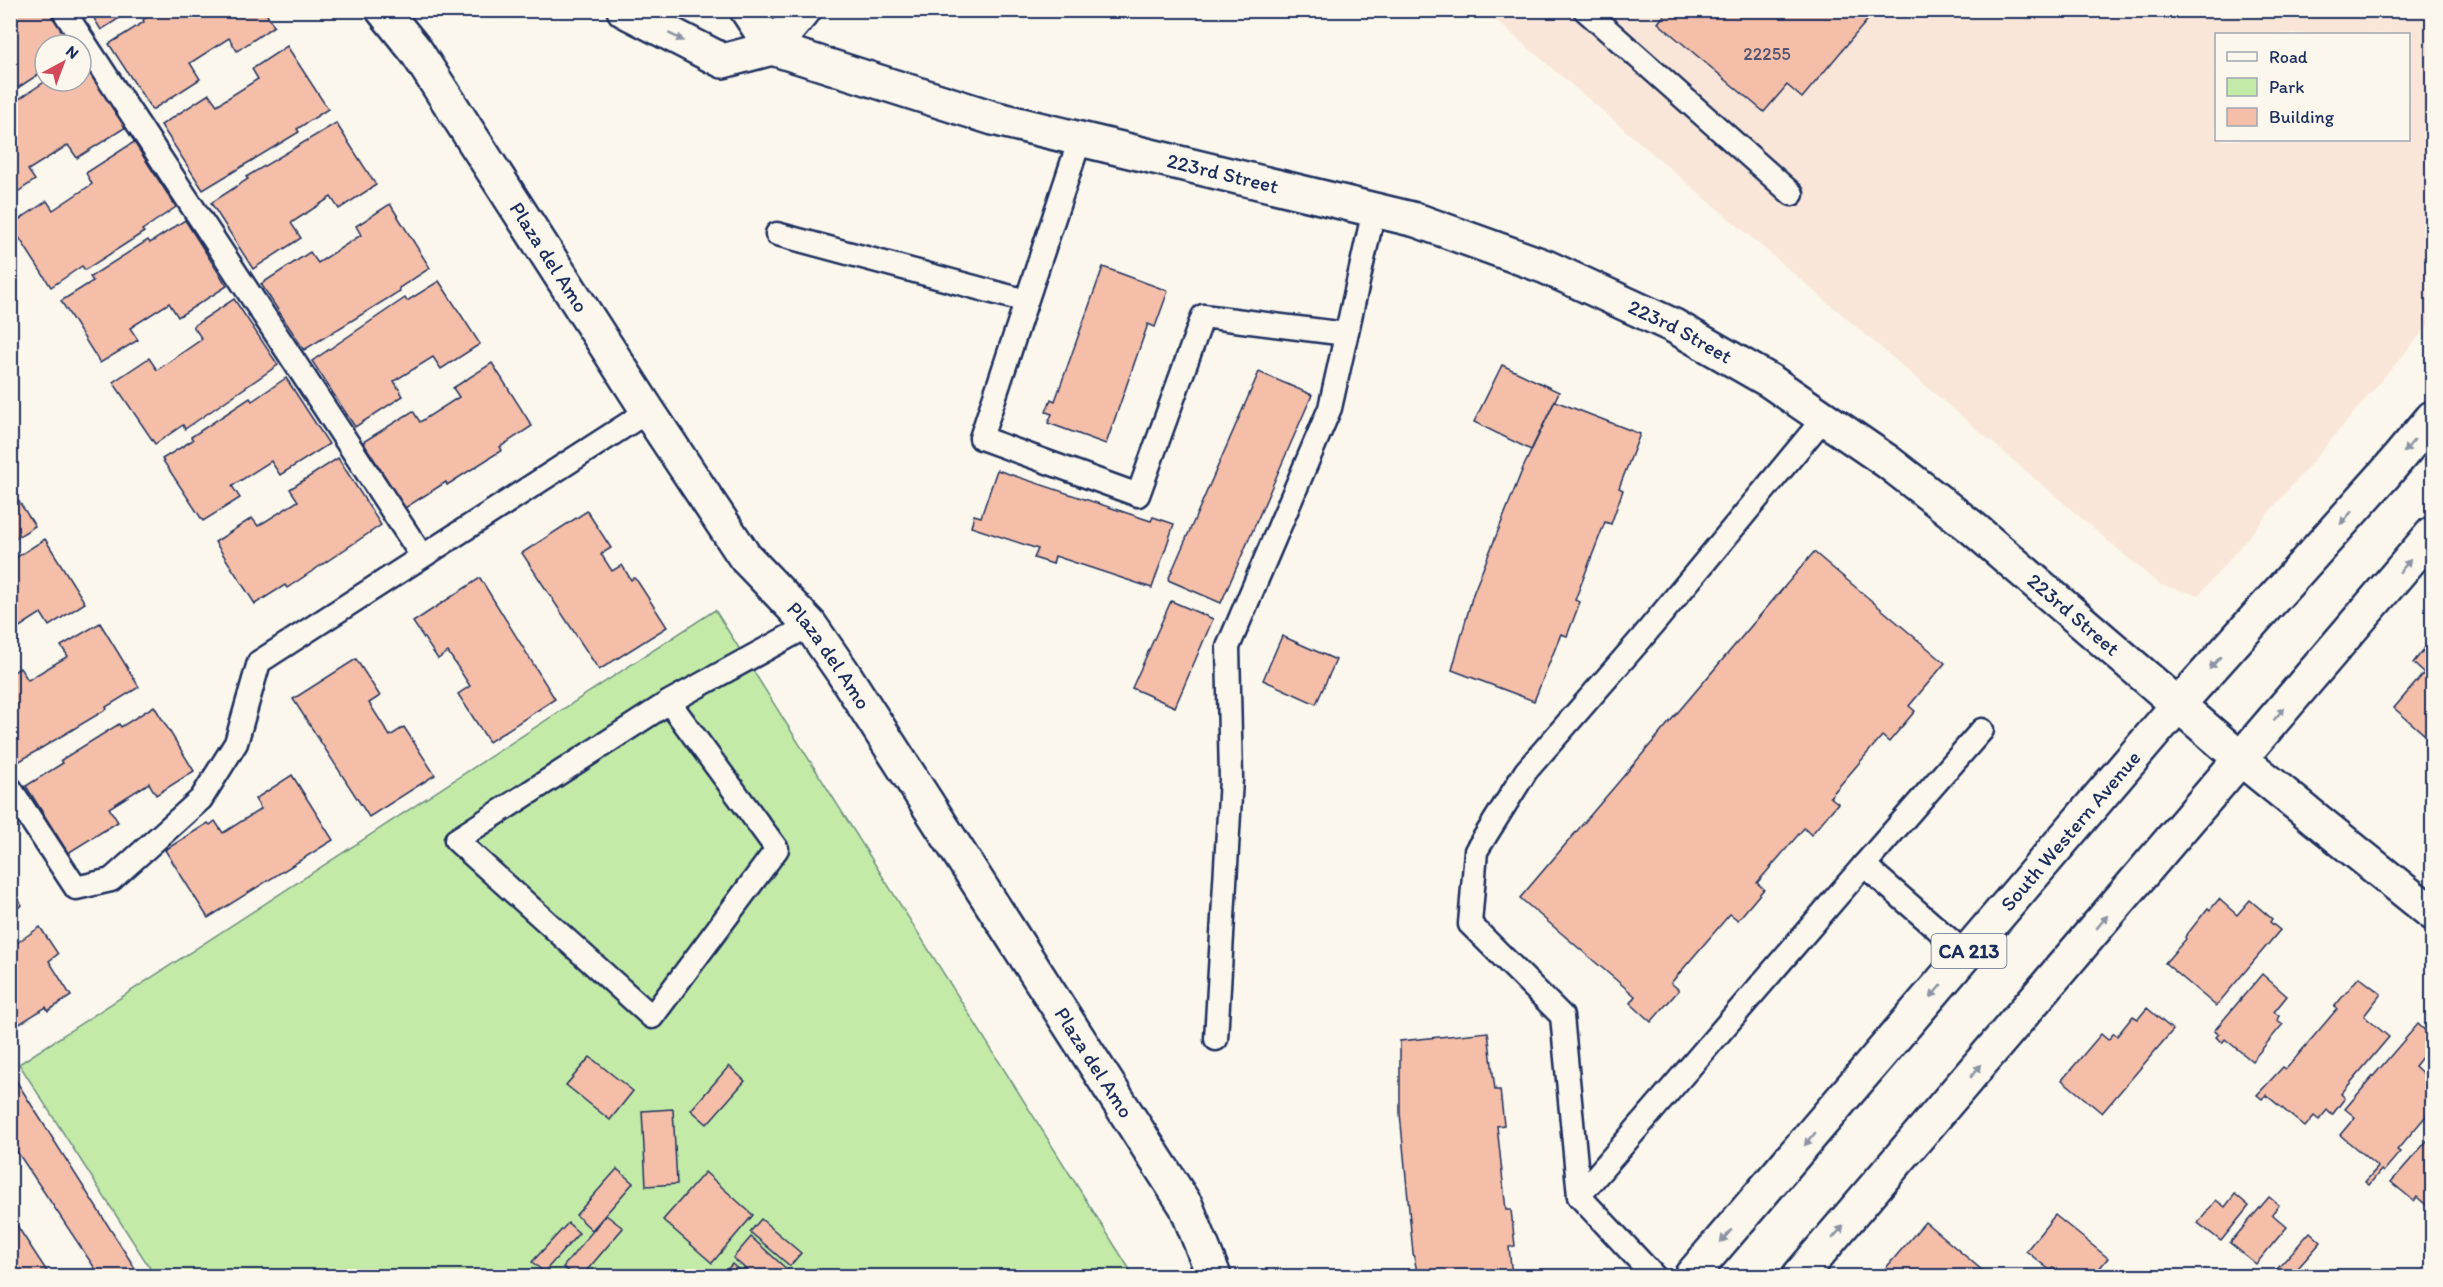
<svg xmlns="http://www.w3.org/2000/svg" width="2443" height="1287" viewBox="0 0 2443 1287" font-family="Itim,sans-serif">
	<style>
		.built { fill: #f9e6d8; fill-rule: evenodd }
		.green { fill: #c3eba7; stroke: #6f8d82; stroke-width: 1.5 }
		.building { fill: #f5bea8; stroke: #1b2f5e; stroke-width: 1.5 }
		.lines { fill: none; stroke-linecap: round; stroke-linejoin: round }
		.lane-casing { stroke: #1b2f5e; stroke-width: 27 }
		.secondary-casing { stroke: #1b2f5e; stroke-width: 38 }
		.primary-casing { stroke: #1b2f5e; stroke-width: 38 }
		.lane { stroke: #fbf7ec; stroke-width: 22 }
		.secondary { stroke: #fbf7ec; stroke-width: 33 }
		.primary { stroke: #fbf7ec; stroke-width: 33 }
		.oneway { fill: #8b93a5 }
		.labels { text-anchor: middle; stroke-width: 4.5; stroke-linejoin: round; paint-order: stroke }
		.number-label { font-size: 18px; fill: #525370 }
		.shield { fill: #fbf7ec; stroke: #5e6b89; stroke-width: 1.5 }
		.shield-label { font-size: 20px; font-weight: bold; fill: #1b2f5e }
		.street-label { font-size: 21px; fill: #1b2f5e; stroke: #fbf7ec }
	</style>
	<rect width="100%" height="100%" fill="#fbf7ec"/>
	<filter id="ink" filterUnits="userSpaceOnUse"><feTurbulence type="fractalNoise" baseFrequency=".0167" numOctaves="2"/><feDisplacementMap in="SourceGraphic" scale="12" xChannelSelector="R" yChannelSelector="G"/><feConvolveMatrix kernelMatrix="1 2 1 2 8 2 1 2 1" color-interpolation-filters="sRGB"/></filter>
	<g filter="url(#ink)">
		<path class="built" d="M 1485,11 L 2432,11 L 2432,321 L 2199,595 L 2160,585 ZM 2216,34 L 2408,34 L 2408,140 L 2216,140 Z"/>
		<polygon class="green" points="715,610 1132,1273 1130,1276 155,1276 19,1064"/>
		<g class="building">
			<polygon points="10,10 50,10 72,45 45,45 45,68 38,72 39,74 10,93"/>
			<polygon points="89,10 132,10 101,30"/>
			<polygon points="157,10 264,10 274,26 237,51 229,38 190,63 200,79 152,110 109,44 144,22 143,20"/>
			<polygon points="1668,10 1876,10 1802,98 1787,85 1764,112 1658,23"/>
			<polygon points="287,46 328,109 297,129 299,132 203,190 161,125 209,94 217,105 258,79 252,69"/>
			<polygon points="83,62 126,127 77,158 68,145 28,170 35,180 10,197 10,105 46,81 49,84 54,81 81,81 81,63"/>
			<polygon points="336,123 376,185 339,209 331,197 291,223 301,238 253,269 211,203 248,179 246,177"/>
			<polygon points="134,142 176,207 142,230 144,232 85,270 82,266 51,287 11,225 47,201 53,210 92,184 86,173"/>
			<polygon points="390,204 430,268 399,288 400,291 304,350 261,284 310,252 318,263 361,235 356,226"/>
			<polygon points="185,220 227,286 178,317 169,303 130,328 138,340 100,363 61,301 93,281 90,277 148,240 150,243"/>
			<polygon points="1103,267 1168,291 1155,327 1148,324 1106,444 1048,423 1052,414 1046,412 1051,399 1055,401"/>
			<polygon points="439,281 480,344 441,369 433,357 394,381 403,396 355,427 312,361 405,298 407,301"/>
			<polygon points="234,299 278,365 185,429 183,425 155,444 113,382 149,358 157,370 202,339 193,326"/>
			<polygon points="492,363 532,426 500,447 502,450 447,485 446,482 405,508 363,442 413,411 420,422 459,397 453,388"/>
			<polygon points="1502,365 1559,392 1531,450 1474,422"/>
			<polygon points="1259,372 1312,395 1221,603 1168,580"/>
			<polygon points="286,378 329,444 280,475 271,461 232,486 240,498 203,521 162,459 193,440 191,437 250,398 252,401"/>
			<polygon points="1555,401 1640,434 1619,488 1623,490 1611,524 1605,522 1575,600 1580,602 1567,636 1561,634 1534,701 1452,670 1473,594 1523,468"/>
			<polygon points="338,458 381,525 287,588 285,585 255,604 215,542 252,518 258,526 298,501 290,489"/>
			<polygon points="997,470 1151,521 1153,517 1174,524 1152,588 1055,556 1053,564 1034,558 1038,549 971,527 974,515 981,517"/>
			<polygon points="10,488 35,526 10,542"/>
			<polygon points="587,511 611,548 601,554 612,571 622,565 631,580 634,578 638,582 667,627 599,670 522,553"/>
			<polygon points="45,539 85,603 49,626 41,613 10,633 10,557 14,559"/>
			<polygon points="1814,552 1945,663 1909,706 1915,711 1889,742 1882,736 1830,797 1838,803 1811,835 1804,828 1757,883 1764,889 1738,920 1730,914 1671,983 1679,990 1651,1022 1630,1003 1635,996 1520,898"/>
			<polygon points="480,578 555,699 489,742 458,694 470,686 448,652 438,659 413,622"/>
			<polygon points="1171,601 1213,619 1175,707 1132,688"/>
			<polygon points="100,623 139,687 106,707 107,709 13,765 10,762 10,674 20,668 28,680 68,656 61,646"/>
			<polygon points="1282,636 1336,660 1316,704 1263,680"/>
			<polygon points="2432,639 2432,741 2394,708 2424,673 2413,663"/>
			<polygon points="356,659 380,696 369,703 390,736 404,727 435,775 369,817 293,699"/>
			<polygon points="154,706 194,771 156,795 149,783 109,808 118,822 68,853 26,786 63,763 61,760 119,724 121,727"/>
			<polygon points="292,775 333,840 208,918 165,850 208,823 210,825 215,821 223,833 261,809 255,799"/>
			<polygon points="10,888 22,905 10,913"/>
			<polygon points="2219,899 2237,915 2250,900 2272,919 2270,922 2280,930 2216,1006 2165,963 2186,939 2185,937 2208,908 2210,910"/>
			<polygon points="40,927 58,954 49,961 71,996 48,1011 46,1007 10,1030 10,951 17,946 15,944"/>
			<polygon points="2262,974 2287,996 2274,1012 2279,1016 2277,1020 2283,1024 2252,1061 2225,1039 2222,1043 2216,1037 2219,1034 2214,1031"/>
			<polygon points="2359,977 2381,994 2364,1016 2389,1037 2341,1094 2345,1098 2332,1115 2327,1110 2319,1120 2314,1116 2305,1127 2266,1095 2262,1099 2257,1095 2283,1067 2286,1069 2337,1009 2334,1007"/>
			<polygon points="2147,1008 2173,1030 2102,1113 2062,1080 2101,1034 2108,1040 2114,1033 2117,1036 2133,1016 2138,1019"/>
			<polygon points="2418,1024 2432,1037 2432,1045 2415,1066 2432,1082 2432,1109 2397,1150 2400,1152 2383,1172 2381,1170 2369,1185 2365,1182 2378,1167 2340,1135 2355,1117 2345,1109"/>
			<polygon points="1488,1032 1495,1090 1500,1090 1504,1125 1497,1126 1506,1210 1511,1210 1515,1246 1509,1247 1512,1276 1418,1276 1413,1253 1400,1113 1400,1041"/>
			<polygon points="590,1057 633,1091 610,1120 566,1085"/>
			<polygon points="729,1066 745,1081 707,1124 691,1110"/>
			<polygon points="15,1079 140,1276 100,1276 10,1141 10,1082"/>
			<polygon points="673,1109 677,1184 646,1186 642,1111"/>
			<polygon points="2432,1135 2432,1210 2417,1197 2414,1201 2391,1182"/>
			<polygon points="617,1169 633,1183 592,1230 576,1215"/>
			<polygon points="705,1172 753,1215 712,1263 663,1220"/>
			<polygon points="2235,1194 2249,1206 2221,1241 2198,1223 2216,1200 2225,1207"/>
			<polygon points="2269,1197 2279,1205 2272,1214 2287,1227 2256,1264 2230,1243"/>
			<polygon points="10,1215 50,1276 10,1276"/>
			<polygon points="606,1215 623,1228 582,1276 575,1276 563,1267"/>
			<polygon points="2055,1215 2108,1258 2093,1276 2063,1276 2053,1268 2051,1271 2026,1251"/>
			<polygon points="761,1219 801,1253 790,1266 750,1232"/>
			<polygon points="1925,1222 1989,1276 1879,1276"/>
			<polygon points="568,1223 579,1233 544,1272 532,1262"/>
			<polygon points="2310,1232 2321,1242 2291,1276 2271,1276"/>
			<polygon points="751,1237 791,1273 788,1276 754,1276 733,1258"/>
			<polygon points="732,1264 746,1276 725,1276 723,1274"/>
		</g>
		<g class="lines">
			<g class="lane-casing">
				<g id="lane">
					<polyline points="63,10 422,556"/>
					<polyline points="1585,10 1792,194"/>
					<polyline points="1080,139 981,438 1138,495 1203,316 1346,334"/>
					<polyline points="777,234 1026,301"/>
					<polyline points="669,702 777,849 652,1017 456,840 669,702 810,625"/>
					<polyline points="10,788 76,888 111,880 201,799 236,743 259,662 648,411"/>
					<polyline points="1864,865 1982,730"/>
					<polyline points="1216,1039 1231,779 1228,647 1330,408 1374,210"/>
					<polyline points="1579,1196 1864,865 1966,954"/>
					<polyline points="1654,1276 1579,1196 1562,1016 1470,924 1476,851 1526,771 1641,639 1824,418"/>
				</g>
			</g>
			<g class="secondary-casing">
				<g id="secondary">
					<path id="s1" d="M 383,10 L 416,51 L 648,411 L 745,557 L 810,625 L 842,671 L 1186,1206 L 1214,1276"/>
					<polyline points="624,10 723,61 772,48"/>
					<polyline points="747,10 772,48"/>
					<path id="s2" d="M 772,48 L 993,118 L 1416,220 L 1546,267 L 1674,326 L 1770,381 L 1888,462 L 1974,529 L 2241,759 L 2432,913"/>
					<polyline points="772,48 804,10"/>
				</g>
			</g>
			<g class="primary-casing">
				<g id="primary">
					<path id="s3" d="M 1691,1276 L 2177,706 L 2385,474 L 2432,418"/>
					<polyline points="1799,1276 2432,534"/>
				</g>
			</g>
			<use href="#lane" class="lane"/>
			<use href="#secondary" class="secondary"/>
			<use href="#primary" class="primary"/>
		</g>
		<defs><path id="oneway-solid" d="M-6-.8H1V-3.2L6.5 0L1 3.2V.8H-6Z" transform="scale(1.5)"/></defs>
		<g class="oneway">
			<use href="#oneway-solid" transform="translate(676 37) rotate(27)"/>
			<use href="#oneway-solid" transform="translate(2409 446) rotate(130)"/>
			<use href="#oneway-solid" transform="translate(2346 518) rotate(132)"/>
			<use href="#oneway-solid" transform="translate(2405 566) rotate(-49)"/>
			<use href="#oneway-solid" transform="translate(2215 663) rotate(132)"/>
			<use href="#oneway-solid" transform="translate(2279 714) rotate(-50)"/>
			<use href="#oneway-solid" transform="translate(2102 922) rotate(-50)"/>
			<use href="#oneway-solid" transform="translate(1936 991) rotate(130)"/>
			<use href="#oneway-solid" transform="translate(1976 1071) rotate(-50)"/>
			<use href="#oneway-solid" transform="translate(1810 1139) rotate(130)"/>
			<use href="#oneway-solid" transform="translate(1838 1232) rotate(-49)"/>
			<use href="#oneway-solid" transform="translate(1726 1236) rotate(131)"/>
		</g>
	</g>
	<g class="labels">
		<g class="number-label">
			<text x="1767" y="60">22255</text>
		</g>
		<rect class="shield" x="1931.5" y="934" width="75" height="34" rx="4.5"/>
		<g class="shield-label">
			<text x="1969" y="958">CA 213</text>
		</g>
		<g class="street-label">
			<text dy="7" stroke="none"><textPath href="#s2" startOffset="468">223rd Street</textPath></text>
			<text dy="7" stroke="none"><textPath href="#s1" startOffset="298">Plaza del Amo</textPath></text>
			<text dy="7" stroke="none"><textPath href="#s2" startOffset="954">223rd Street</textPath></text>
			<text dy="7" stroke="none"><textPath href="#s2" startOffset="1440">223rd Street</textPath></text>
			<text dy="7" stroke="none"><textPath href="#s1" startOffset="786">Plaza del Amo</textPath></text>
			<text dy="7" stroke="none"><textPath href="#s3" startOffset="585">South Western Avenue</textPath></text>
			<text dy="7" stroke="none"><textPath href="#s1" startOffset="1272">Plaza del Amo</textPath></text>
		</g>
	</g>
	<rect width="2443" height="1287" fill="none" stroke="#fbf7ec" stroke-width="36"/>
	<rect x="18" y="18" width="2407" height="1251" fill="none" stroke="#1b2f5e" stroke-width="2" filter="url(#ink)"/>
	<rect x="2215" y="33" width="195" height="108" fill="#fbf7ec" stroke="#a1a7b3" stroke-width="1.5"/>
	<rect x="2227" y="52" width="30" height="9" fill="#fbf7ec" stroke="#a1a7b3" stroke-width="1.5"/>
	<text x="2269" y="63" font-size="18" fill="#1b2f5e">Road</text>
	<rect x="2227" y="78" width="30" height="18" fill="#c3eba7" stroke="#a1a7b3" stroke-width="1.5"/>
	<text x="2269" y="93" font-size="18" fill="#1b2f5e">Park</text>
	<rect x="2227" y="108" width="30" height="18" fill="#f5bea8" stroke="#a1a7b3" stroke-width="1.5"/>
	<text x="2269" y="123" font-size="18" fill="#1b2f5e">Building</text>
	<g transform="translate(63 63) rotate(41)"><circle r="28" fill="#fbf7ec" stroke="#a1a7b3" stroke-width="1.5"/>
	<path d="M0-4.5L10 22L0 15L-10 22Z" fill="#d1495b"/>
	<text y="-9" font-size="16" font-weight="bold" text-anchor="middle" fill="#1b2f5e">N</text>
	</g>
</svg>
